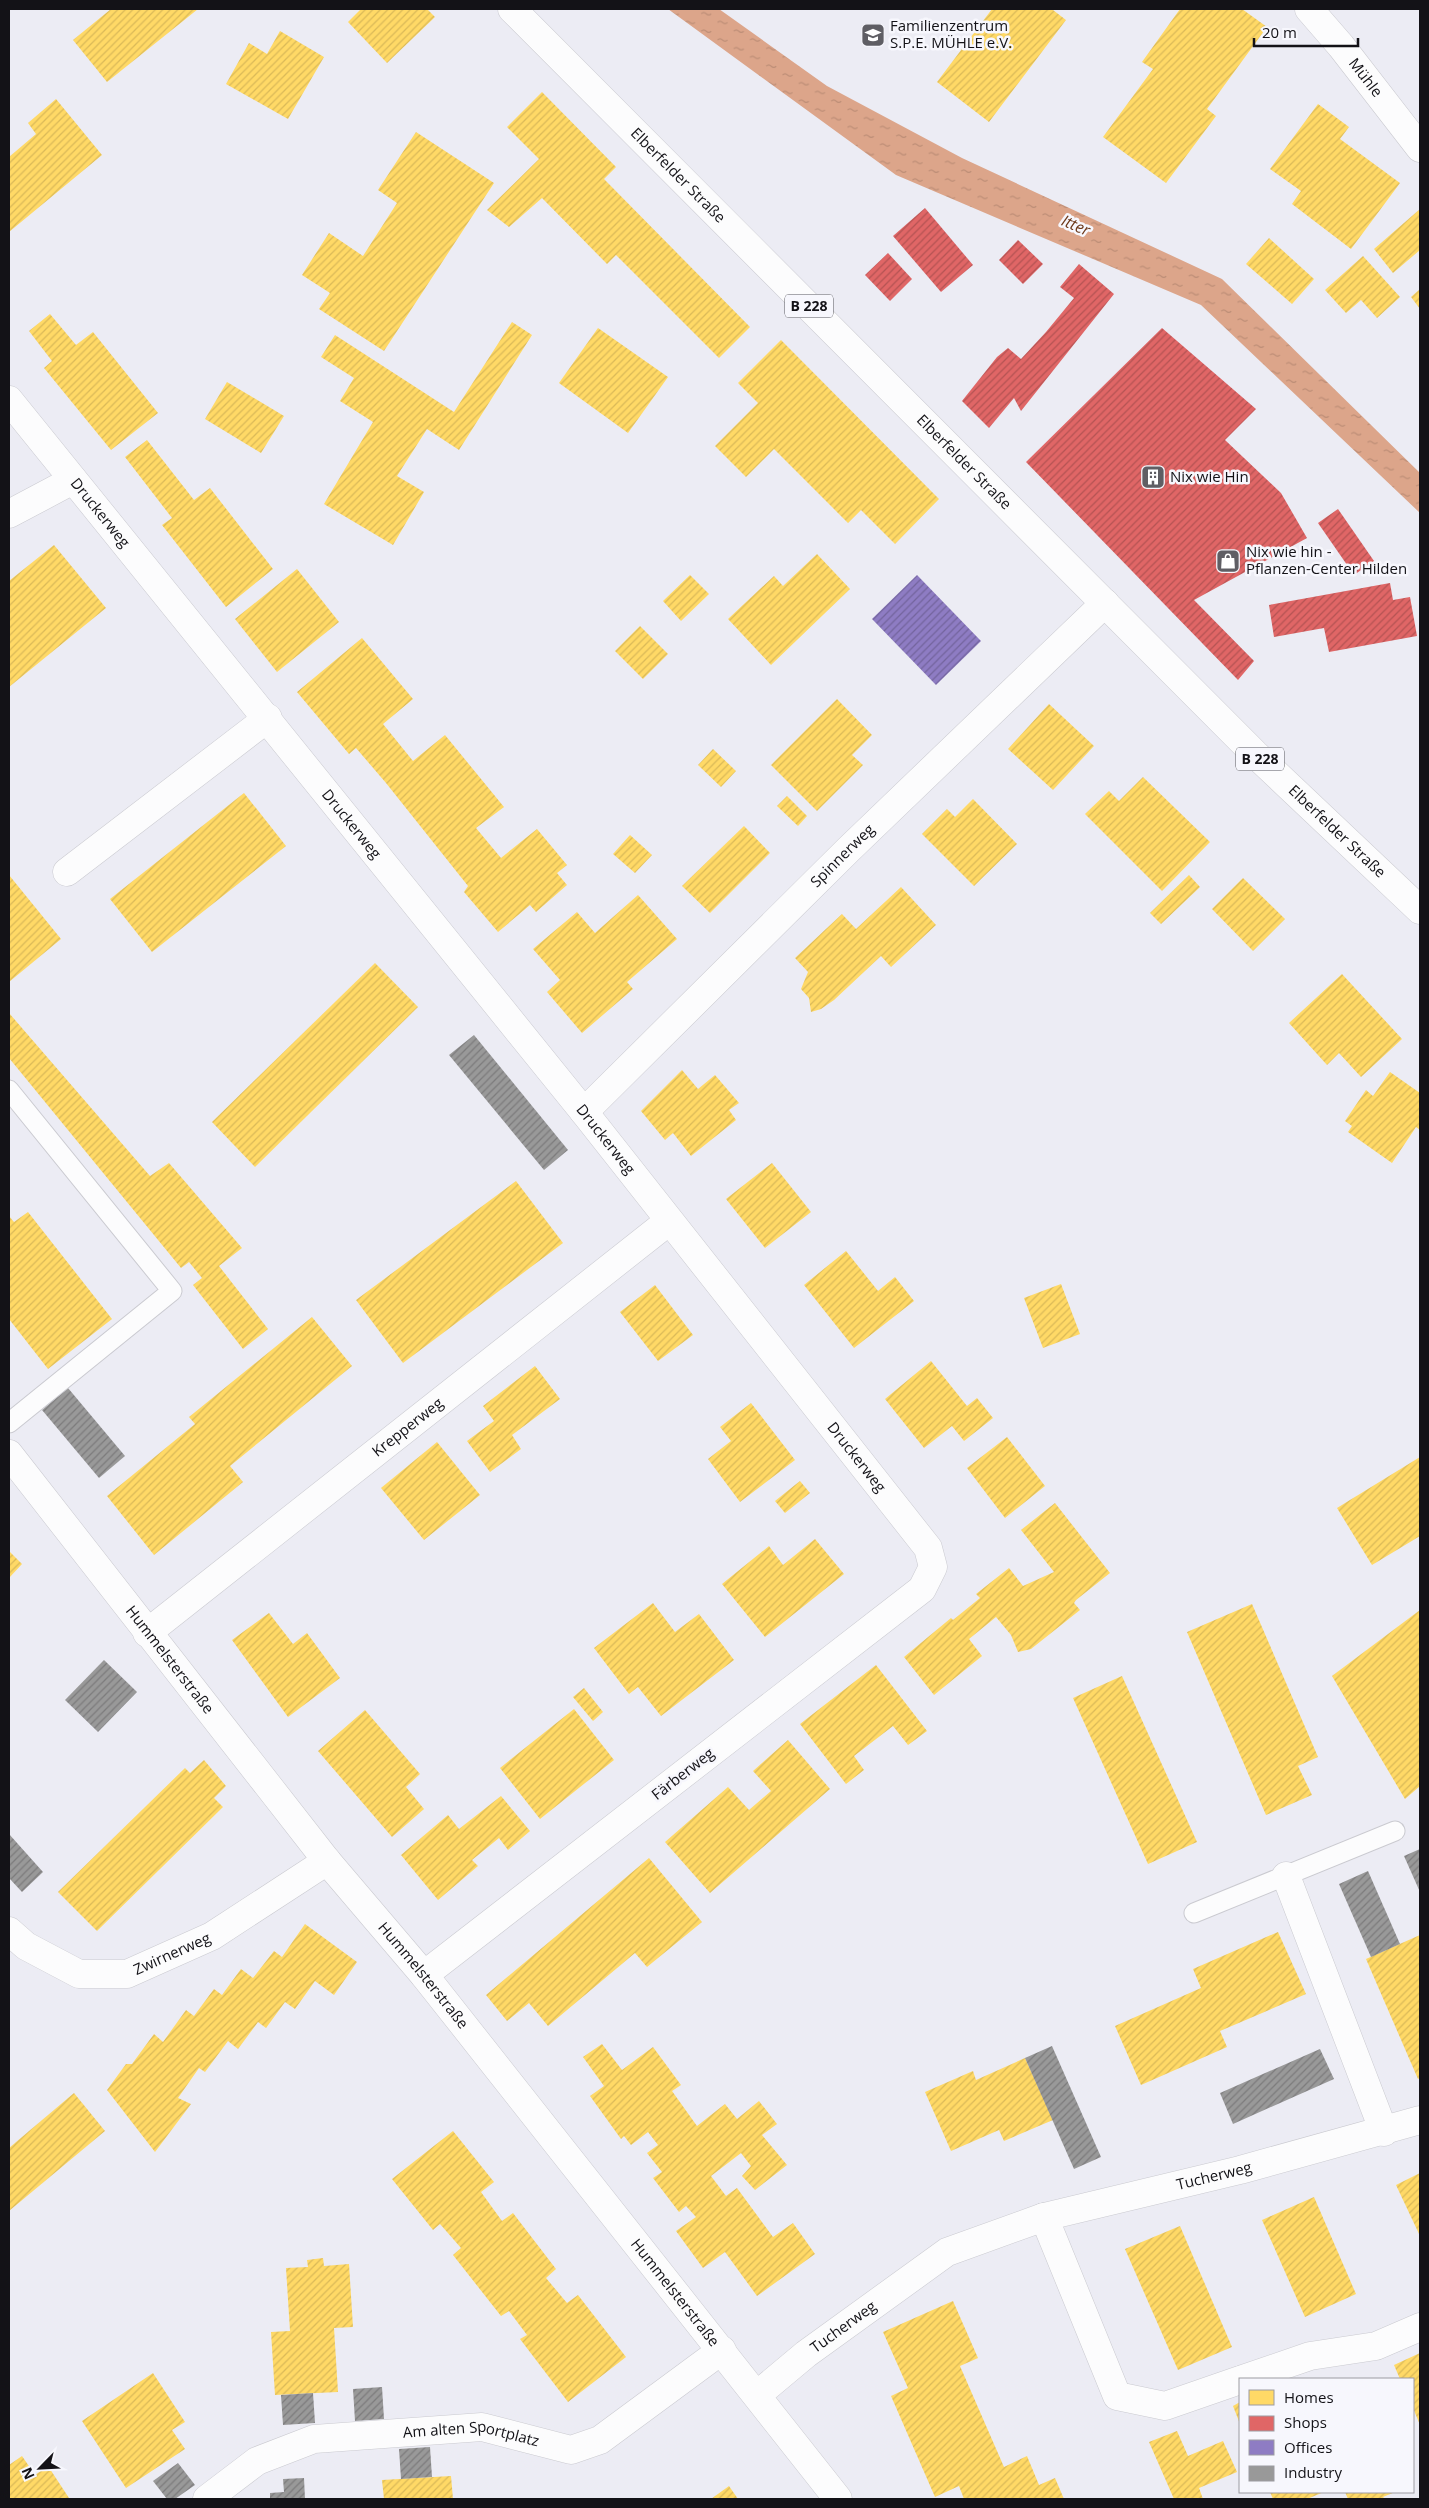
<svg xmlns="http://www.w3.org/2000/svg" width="1429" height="2508" viewBox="0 0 1429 2508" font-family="'Open Sans',sans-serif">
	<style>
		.water { fill: url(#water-ripples) }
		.homes { fill: url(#homes-hatch) }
		.shops { fill: url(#shops-hatch) }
		.offices { fill: url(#offices-hatch) }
		.industry { fill: url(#industry-hatch) }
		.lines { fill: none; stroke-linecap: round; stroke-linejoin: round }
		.lane-casing { stroke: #cacad0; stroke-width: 21 }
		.street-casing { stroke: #cacad0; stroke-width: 29 }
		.primary-casing { stroke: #cacad0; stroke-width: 29 }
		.lane { stroke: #fcfcfd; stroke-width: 19 }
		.street { stroke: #fcfcfd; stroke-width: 28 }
		.primary { stroke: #fcfcfd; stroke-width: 28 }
		.labels { text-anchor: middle; stroke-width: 5; stroke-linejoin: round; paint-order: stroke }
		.shield { fill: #f7f7fd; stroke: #57575c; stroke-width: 1 }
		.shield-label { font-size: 14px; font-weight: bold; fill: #131217 }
		.poi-label { font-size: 15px; fill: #131217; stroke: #f7f7fd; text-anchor: start }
		.street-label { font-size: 15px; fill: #131217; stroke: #f7f7fd }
		.water-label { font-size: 16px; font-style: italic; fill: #6c3819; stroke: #f7f7fd }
	</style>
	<defs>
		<pattern id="water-ripples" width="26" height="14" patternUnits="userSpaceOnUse" patternTransform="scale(1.25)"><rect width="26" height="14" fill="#dca58a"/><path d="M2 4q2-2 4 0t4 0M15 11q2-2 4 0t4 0" fill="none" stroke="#bc8d76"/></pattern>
		<pattern id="homes-hatch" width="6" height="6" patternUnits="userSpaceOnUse" patternTransform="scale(1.25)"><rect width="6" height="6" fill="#ffd966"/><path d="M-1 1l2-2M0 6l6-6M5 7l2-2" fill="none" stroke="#dab958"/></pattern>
		<pattern id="shops-hatch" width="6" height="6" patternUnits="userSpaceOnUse" patternTransform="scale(1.25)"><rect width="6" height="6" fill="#e06666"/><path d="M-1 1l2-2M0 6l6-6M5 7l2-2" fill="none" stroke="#b45353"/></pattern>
		<pattern id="offices-hatch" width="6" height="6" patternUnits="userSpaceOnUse" patternTransform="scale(1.25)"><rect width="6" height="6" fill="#8e7cc3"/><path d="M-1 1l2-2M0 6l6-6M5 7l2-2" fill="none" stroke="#73649d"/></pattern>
		<pattern id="industry-hatch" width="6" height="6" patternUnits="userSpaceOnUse" patternTransform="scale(1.25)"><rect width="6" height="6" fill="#999"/><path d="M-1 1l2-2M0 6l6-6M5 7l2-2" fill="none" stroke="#7c7b7c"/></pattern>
	</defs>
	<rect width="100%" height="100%" fill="#ececf4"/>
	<polygon class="water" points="668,9 719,9 827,86 962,158 1222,279 1420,473 1420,513 1201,305 896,175"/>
	<g class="homes">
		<polygon points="111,9 198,9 107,82 73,40"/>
		<polygon points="361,9 427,9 435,17 387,63 348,22"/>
		<polygon points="992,9 1054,9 1053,10 1066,20 989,122 937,82"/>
		<polygon points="1180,9 1242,9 1267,27 1207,109 1216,116 1166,183 1103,137 1153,69 1142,62"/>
		<polygon points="280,31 324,57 288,119 226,84 249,43 267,54"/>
		<polygon points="542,92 616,167 604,179 750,327 719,358 616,255 607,264 542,198 509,227 487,210 539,159 507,127"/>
		<polygon points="56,99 102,155 9,232 9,157 36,134 28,123"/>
		<polygon points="1318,104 1349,127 1340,139 1400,183 1351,249 1292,204 1301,191 1270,169"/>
		<polygon points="416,132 494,183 384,351 319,309 330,293 302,275 329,233 363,256 397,203 378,190"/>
		<polygon points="1420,209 1420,250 1393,273 1374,249"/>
		<polygon points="1269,238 1314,279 1292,304 1246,264"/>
		<polygon points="1363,256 1400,297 1377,318 1361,300 1346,313 1325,290"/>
		<polygon points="1420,289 1420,309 1411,297"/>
		<polygon points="50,314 76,345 93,332 158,413 111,450 44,368 52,361 29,331"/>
		<polygon points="512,322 532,335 459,450 427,429 397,476 424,492 393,545 324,504 373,422 340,401 354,378 321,357 335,335 454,412"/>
		<polygon points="598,328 668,377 628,433 559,383"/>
		<polygon points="781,340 939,499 895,544 861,510 848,523 774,449 746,477 715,446 758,403 738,383"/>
		<polygon points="227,382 284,416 261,453 205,419"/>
		<polygon points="147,440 194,500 210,488 273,569 226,607 162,525 172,518 125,457"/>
		<polygon points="54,545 106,608 9,687 9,581"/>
		<polygon points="817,554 850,589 771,665 728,619 774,576 783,586"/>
		<polygon points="297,569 339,622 277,672 235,619"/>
		<polygon points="690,575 709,594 681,621 663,601"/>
		<polygon points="640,626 668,654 643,679 615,651"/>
		<polygon points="362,638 413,699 383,724 413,761 445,735 504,807 476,828 501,858 537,829 567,865 557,873 567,885 536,912 530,905 498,932 464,892 468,886 386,783 356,748 349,754 297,692"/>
		<polygon points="837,699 872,735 852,755 863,765 817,811 771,765"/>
		<polygon points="1049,704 1094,746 1053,790 1008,749"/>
		<polygon points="713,749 736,771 721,787 698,765"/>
		<polygon points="1143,777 1210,842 1162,891 1085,814 1109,791 1119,801"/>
		<polygon points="244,793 286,846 152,952 110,899"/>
		<polygon points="787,796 807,816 798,826 777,806"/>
		<polygon points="973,799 1017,844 974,886 922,834 947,809 955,817"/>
		<polygon points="744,826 770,853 710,913 682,886"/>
		<polygon points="630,835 652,855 635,873 613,854"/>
		<polygon points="9,875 61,939 9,982"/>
		<polygon points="1189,875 1200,887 1161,924 1150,913"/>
		<polygon points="1243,878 1285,919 1253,951 1212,909"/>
		<polygon points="901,887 936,925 891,967 881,956 834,1000 821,1009 811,1012 809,998 801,989 808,972 795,958 842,914 856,929"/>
		<polygon points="638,895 677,939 627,982 633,989 582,1033 547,992 560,980 533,949 577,912 595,933"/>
		<polygon points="375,963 418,1007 255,1167 212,1122"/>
		<polygon points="1342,974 1402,1039 1361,1077 1339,1053 1327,1065 1289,1023"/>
		<polygon points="9,1013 150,1176 169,1163 242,1248 219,1266 268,1329 243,1349 193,1285 202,1278 189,1262 181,1268 9,1058"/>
		<polygon points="682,1070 698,1089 715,1075 739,1103 729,1110 736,1120 691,1156 673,1133 665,1140 641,1111"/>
		<polygon points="1390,1072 1420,1093 1420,1130 1416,1127 1392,1163 1348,1132 1352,1126 1345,1121 1366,1090 1373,1096"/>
		<polygon points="772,1163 811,1212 765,1248 726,1199"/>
		<polygon points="516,1181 563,1243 403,1363 356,1300"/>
		<polygon points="28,1212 112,1319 48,1369 9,1319 9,1216 14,1222"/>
		<polygon points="846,1251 878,1291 895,1277 914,1301 854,1348 804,1285"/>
		<polygon points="1061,1284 1080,1334 1043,1348 1024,1298"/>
		<polygon points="655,1285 693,1335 658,1361 620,1312"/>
		<polygon points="312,1317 352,1366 230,1466 243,1482 154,1555 107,1496 195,1424 189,1417"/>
		<polygon points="931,1361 967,1406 977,1398 993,1418 964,1441 952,1426 924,1448 885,1399"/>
		<polygon points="535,1366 560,1399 512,1435 521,1449 490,1472 467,1441 494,1421 483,1406"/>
		<polygon points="751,1403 795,1460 740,1502 708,1459 731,1441 720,1427"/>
		<polygon points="1007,1437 1045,1486 1005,1518 967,1468"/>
		<polygon points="437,1442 480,1495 424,1540 381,1488"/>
		<polygon points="1420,1457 1420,1536 1372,1565 1337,1508"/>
		<polygon points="800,1481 810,1493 785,1513 775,1501"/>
		<polygon points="1055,1503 1110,1573 1076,1600 1074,1603 1080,1610 1031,1649 1018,1652 1011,1635 996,1617 969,1639 982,1656 934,1695 904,1657 951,1618 953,1620 980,1598 976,1594 1009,1568 1023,1586 1054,1572 1021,1530"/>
		<polygon points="815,1539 844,1574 765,1637 722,1584 769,1546 783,1565"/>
		<polygon points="9,1551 22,1564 9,1578"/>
		<polygon points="653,1603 675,1632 699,1614 734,1660 661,1716 638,1687 629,1694 594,1648"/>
		<polygon points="1252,1604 1318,1757 1298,1766 1312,1795 1266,1815 1187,1632"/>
		<polygon points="1420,1610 1420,1786 1405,1799 1332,1676"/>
		<polygon points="269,1613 293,1644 307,1633 340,1678 288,1717 232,1640"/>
		<polygon points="876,1665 927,1731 908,1745 893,1726 854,1756 864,1770 846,1784 800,1724"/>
		<polygon points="1122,1676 1197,1842 1148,1864 1073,1698"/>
		<polygon points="584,1688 603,1712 593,1721 573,1697"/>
		<polygon points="574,1709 614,1760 540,1819 500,1768"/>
		<polygon points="365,1710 420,1774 406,1787 424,1809 392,1837 318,1751"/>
		<polygon points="788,1740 830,1789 710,1893 665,1842 728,1787 749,1810 771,1791 753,1771"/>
		<polygon points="204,1760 226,1786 214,1798 223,1807 97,1931 58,1892 185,1768 190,1773"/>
		<polygon points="501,1796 530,1831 508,1850 499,1838 472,1860 478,1866 438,1900 401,1855 448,1815 459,1829"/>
		<polygon points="649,1858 702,1922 647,1967 635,1953 548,2026 529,2003 507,2021 486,1995"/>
		<polygon points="305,1924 357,1962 334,1995 315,1981 295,2009 285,2002 266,2028 258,2022 238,2049 228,2041 205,2072 199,2068 178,2098 191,2104 155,2152 107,2090 126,2064 132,2064 154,2034 163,2042 186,2010 194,2016 214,1989 222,1995 241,1969 253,1978 274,1951 282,1957"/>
		<polygon points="1278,1932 1306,1994 1220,2031 1227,2047 1141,2085 1115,2026 1201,1988 1193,1969"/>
		<polygon points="1420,1935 1420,2078 1418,2079 1366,1959"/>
		<polygon points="602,2044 622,2070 653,2047 681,2085 672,2091 697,2126 725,2104 737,2119 759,2101 777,2124 762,2135 787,2165 755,2190 742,2176 751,2166 741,2153 711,2176 726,2196 737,2188 773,2237 793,2223 815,2254 757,2296 725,2252 703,2268 676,2231 696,2217 686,2206 679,2212 653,2178 662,2172 647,2153 658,2145 648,2132 631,2145 624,2136 621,2139 590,2096 604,2086 583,2057"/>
		<polygon points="1025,2058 1053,2120 1004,2141 999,2130 951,2151 925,2092 973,2071 976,2080"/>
		<polygon points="74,2093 105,2131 9,2211 9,2148"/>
		<polygon points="453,2131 494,2182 481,2192 502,2221 513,2213 556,2269 546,2278 567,2303 578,2295 626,2357 568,2402 520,2339 527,2335 509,2311 501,2316 453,2255 461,2248 440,2224 433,2230 392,2179"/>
		<polygon points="1420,2173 1420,2236 1396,2185"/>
		<polygon points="1314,2197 1356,2294 1305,2317 1262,2220"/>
		<polygon points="1180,2226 1232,2347 1178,2370 1125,2249"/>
		<polygon points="323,2258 324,2266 349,2264 353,2327 334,2328 338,2392 275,2395 271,2332 290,2331 286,2268 308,2267 307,2260"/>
		<polygon points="953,2301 978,2358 960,2366 1004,2467 1027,2456 1039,2485 1055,2478 1064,2499 964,2499 959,2486 935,2497 891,2396 908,2388 883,2332"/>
		<polygon points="1420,2353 1420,2425 1413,2408 1413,2379 1400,2379 1394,2365"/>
		<polygon points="153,2373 185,2422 172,2430 185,2449 126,2488 82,2421"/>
		<polygon points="1240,2402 1240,2424 1233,2406"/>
		<polygon points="1177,2431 1188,2456 1223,2441 1237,2472 1199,2488 1203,2499 1174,2499 1149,2442"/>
		<polygon points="22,2456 35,2475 48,2466 69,2498 9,2499 9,2465"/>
		<polygon points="451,2476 453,2499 384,2499 382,2480"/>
		<polygon points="729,2486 738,2499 711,2499"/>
		<polygon points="1270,2492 1324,2492 1307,2499 1273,2499"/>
		<polygon points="1345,2492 1395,2492 1383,2497 1385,2499 1348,2499"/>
	</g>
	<g class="shops">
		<polygon points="925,208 973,265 941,292 893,236"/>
		<polygon points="1018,240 1043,264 1023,284 999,260"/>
		<polygon points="888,253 912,279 890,301 865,275"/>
		<polygon points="1079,264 1114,294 1021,411 1014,398 989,428 962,401 997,357 1008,348 1021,359 1046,332 1074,298 1060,287"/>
		<polygon points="1162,328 1256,409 1225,440 1281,493 1307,538 1194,600 1254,661 1238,680 1026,462"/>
		<polygon points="1338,509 1374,561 1354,575 1318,523"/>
		<polygon points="1390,583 1393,600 1410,597 1417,636 1329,652 1324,628 1274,637 1269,605"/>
	</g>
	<polygon class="offices" points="917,575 981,641 936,685 872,619"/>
	<g class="industry">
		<polygon points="474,1035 568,1150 544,1170 449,1055"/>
		<polygon points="68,1388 125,1456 99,1478 42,1410"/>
		<polygon points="104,1660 137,1692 98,1732 65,1700"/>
		<polygon points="9,1834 43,1872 22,1892 9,1878"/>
		<polygon points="1420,1849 1420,1892 1404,1856"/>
		<polygon points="1368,1871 1400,1944 1371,1957 1339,1884"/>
		<polygon points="1052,2046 1101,2157 1074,2169 1025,2058"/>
		<polygon points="1320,2049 1334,2079 1233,2124 1220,2093"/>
		<polygon points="382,2387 384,2419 355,2421 353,2389"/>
		<polygon points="313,2393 315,2423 283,2425 281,2395"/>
		<polygon points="430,2447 432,2477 401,2479 399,2449"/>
		<polygon points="178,2463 195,2485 175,2499 167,2499 153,2481"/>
		<polygon points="304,2478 305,2499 270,2499 270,2493 284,2492 283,2479"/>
	</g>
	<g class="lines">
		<g class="lane-casing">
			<g id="lane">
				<polyline points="9,1090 172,1291 9,1423"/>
				<polyline points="1194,1913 1395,1831"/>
			</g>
		</g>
		<g class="street-casing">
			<g id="street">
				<path id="s1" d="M 1309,9 L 1341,46 L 1420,148"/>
				<path id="s2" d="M 9,400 L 584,1112 L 928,1548 L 933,1567 L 922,1589 L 424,1975"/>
				<polyline points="9,514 73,480"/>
				<polyline points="67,872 268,718"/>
				<path id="s3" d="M 584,1112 L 848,850 L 1105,603"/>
				<path id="s4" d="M 9,1454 L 327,1861 L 424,1975 L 838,2499"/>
				<path id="s5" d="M 147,1633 L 669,1221"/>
				<polyline points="1286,1876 1384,2132"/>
				<path id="s6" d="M 9,1931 L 26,1946 L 79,1974 L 127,1974 L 212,1936 L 327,1861"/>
				<polyline points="1044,2217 1117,2396 1165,2406 1240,2380"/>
				<polyline points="1243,2379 1310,2356 1376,2346 1420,2327"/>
				<path id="s7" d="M 757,2395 L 806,2354 L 947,2252 L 1044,2217 L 1240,2170 L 1420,2120"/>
				<path id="s8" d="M 207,2499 L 257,2461 L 314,2439 L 482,2427 L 571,2450 L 600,2440 L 722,2350"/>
			</g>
		</g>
		<g class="primary-casing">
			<g id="primary">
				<path id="s9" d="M 512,9 L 1255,754 L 1420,910"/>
			</g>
		</g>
		<use href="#lane" class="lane"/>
		<use href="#street" class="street"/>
		<use href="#primary" class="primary"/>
	</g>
	<defs>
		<g id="school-square" transform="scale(1.25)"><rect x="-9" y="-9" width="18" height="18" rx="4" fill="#5f5e64" stroke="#f7f7fd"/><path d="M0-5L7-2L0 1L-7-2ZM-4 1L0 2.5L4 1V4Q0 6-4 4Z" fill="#fff"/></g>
		<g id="building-square" transform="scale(1.25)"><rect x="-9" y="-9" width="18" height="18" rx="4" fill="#5f5e64" stroke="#f7f7fd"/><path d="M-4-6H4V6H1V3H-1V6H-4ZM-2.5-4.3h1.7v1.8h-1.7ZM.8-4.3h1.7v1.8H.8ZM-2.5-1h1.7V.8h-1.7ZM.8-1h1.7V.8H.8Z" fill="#fff"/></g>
		<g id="shop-square" transform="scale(1.25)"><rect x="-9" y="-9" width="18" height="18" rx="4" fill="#5f5e64" stroke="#f7f7fd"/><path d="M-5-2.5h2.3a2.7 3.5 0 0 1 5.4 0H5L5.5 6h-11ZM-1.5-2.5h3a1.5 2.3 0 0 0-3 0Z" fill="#fff"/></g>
	</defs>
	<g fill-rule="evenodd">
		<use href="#school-square" x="873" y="35"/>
		<use href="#building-square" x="1153" y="477"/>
		<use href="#shop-square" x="1228" y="561"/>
	</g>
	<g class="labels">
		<g class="shield">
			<rect x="785" y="294.5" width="48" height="23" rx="4"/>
			<rect x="1236" y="747.5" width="48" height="23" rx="4"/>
		</g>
		<g class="shield-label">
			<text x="809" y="311">B 228</text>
			<text x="1260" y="764">B 228</text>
		</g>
		<g class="poi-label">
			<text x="890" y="31">Familienzentrum<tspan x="890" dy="17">S.P.E. MÜHLE e.V.</tspan></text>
			<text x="1170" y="482">Nix wie Hin</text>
			<text x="1246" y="557">Nix wie hin -<tspan x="1246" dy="17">Pflanzen-Center Hilden</tspan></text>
		</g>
		<g class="street-label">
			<text dy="5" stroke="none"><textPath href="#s1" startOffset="89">Mühle</textPath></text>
			<text dy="5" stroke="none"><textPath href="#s9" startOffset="235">Elberfelder Straße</textPath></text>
			<text dy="5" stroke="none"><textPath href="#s9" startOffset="640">Elberfelder Straße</textPath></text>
			<text dy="5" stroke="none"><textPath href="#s2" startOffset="145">Druckerweg</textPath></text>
			<text dy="5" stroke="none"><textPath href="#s2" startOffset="545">Druckerweg</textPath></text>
			<text dy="5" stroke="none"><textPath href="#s9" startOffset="1165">Elberfelder Straße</textPath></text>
			<text dy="5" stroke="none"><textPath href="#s3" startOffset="364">Spinnerweg</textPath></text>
			<text dy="5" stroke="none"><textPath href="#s2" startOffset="950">Druckerweg</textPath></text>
			<text dy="5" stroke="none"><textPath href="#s5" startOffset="332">Krepperweg</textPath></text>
			<text dy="5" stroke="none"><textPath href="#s2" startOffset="1355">Druckerweg</textPath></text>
			<text dy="5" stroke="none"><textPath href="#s4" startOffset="261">Hummelsterstraße</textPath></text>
			<text transform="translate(683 1774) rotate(-38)" y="5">Färberweg</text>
			<text dy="5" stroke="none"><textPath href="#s6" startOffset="180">Zwirnerweg</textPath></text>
			<text dy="5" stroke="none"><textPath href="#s4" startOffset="666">Hummelsterstraße</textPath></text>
			<text dy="5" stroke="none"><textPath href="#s7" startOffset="516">Tucherweg</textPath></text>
			<text dy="5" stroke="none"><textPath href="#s4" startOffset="1071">Hummelsterstraße</textPath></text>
			<text dy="5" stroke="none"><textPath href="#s7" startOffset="110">Tucherweg</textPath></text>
			<text dy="5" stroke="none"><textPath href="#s8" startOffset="282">Am alten Sportplatz</textPath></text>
		</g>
		<g class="water-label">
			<text transform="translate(1076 225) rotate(23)" y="6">Itter</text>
		</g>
	</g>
	<rect width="1429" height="2508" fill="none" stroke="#131217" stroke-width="20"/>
	<rect x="1239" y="2378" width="175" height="115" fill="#f7f7fd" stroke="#9c9ba1"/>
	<rect x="1249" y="2390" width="25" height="15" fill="#ffd966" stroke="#9c9ba1"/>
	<text x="1284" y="2403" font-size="15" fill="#131217">Homes</text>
	<rect x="1249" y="2416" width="25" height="15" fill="#e06666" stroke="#9c9ba1"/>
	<text x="1284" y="2428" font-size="15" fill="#131217">Shops</text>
	<rect x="1249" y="2440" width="25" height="15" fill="#8e7cc3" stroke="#9c9ba1"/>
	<text x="1284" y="2453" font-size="15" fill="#131217">Offices</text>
	<rect x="1249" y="2466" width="25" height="15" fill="#999999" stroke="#9c9ba1"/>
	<text x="1284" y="2478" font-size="15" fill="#131217">Industry</text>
	<g transform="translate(40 2468) rotate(246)" stroke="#f7f7fd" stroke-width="4" paint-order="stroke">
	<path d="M0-4L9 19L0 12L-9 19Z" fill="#131217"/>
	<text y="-8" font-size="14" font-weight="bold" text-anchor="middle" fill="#131217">N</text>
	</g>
	<path d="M1254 38v8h104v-8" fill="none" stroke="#131217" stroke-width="2.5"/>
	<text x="1262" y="38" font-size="15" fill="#131217" stroke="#f7f7fd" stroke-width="4" paint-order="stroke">20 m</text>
</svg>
